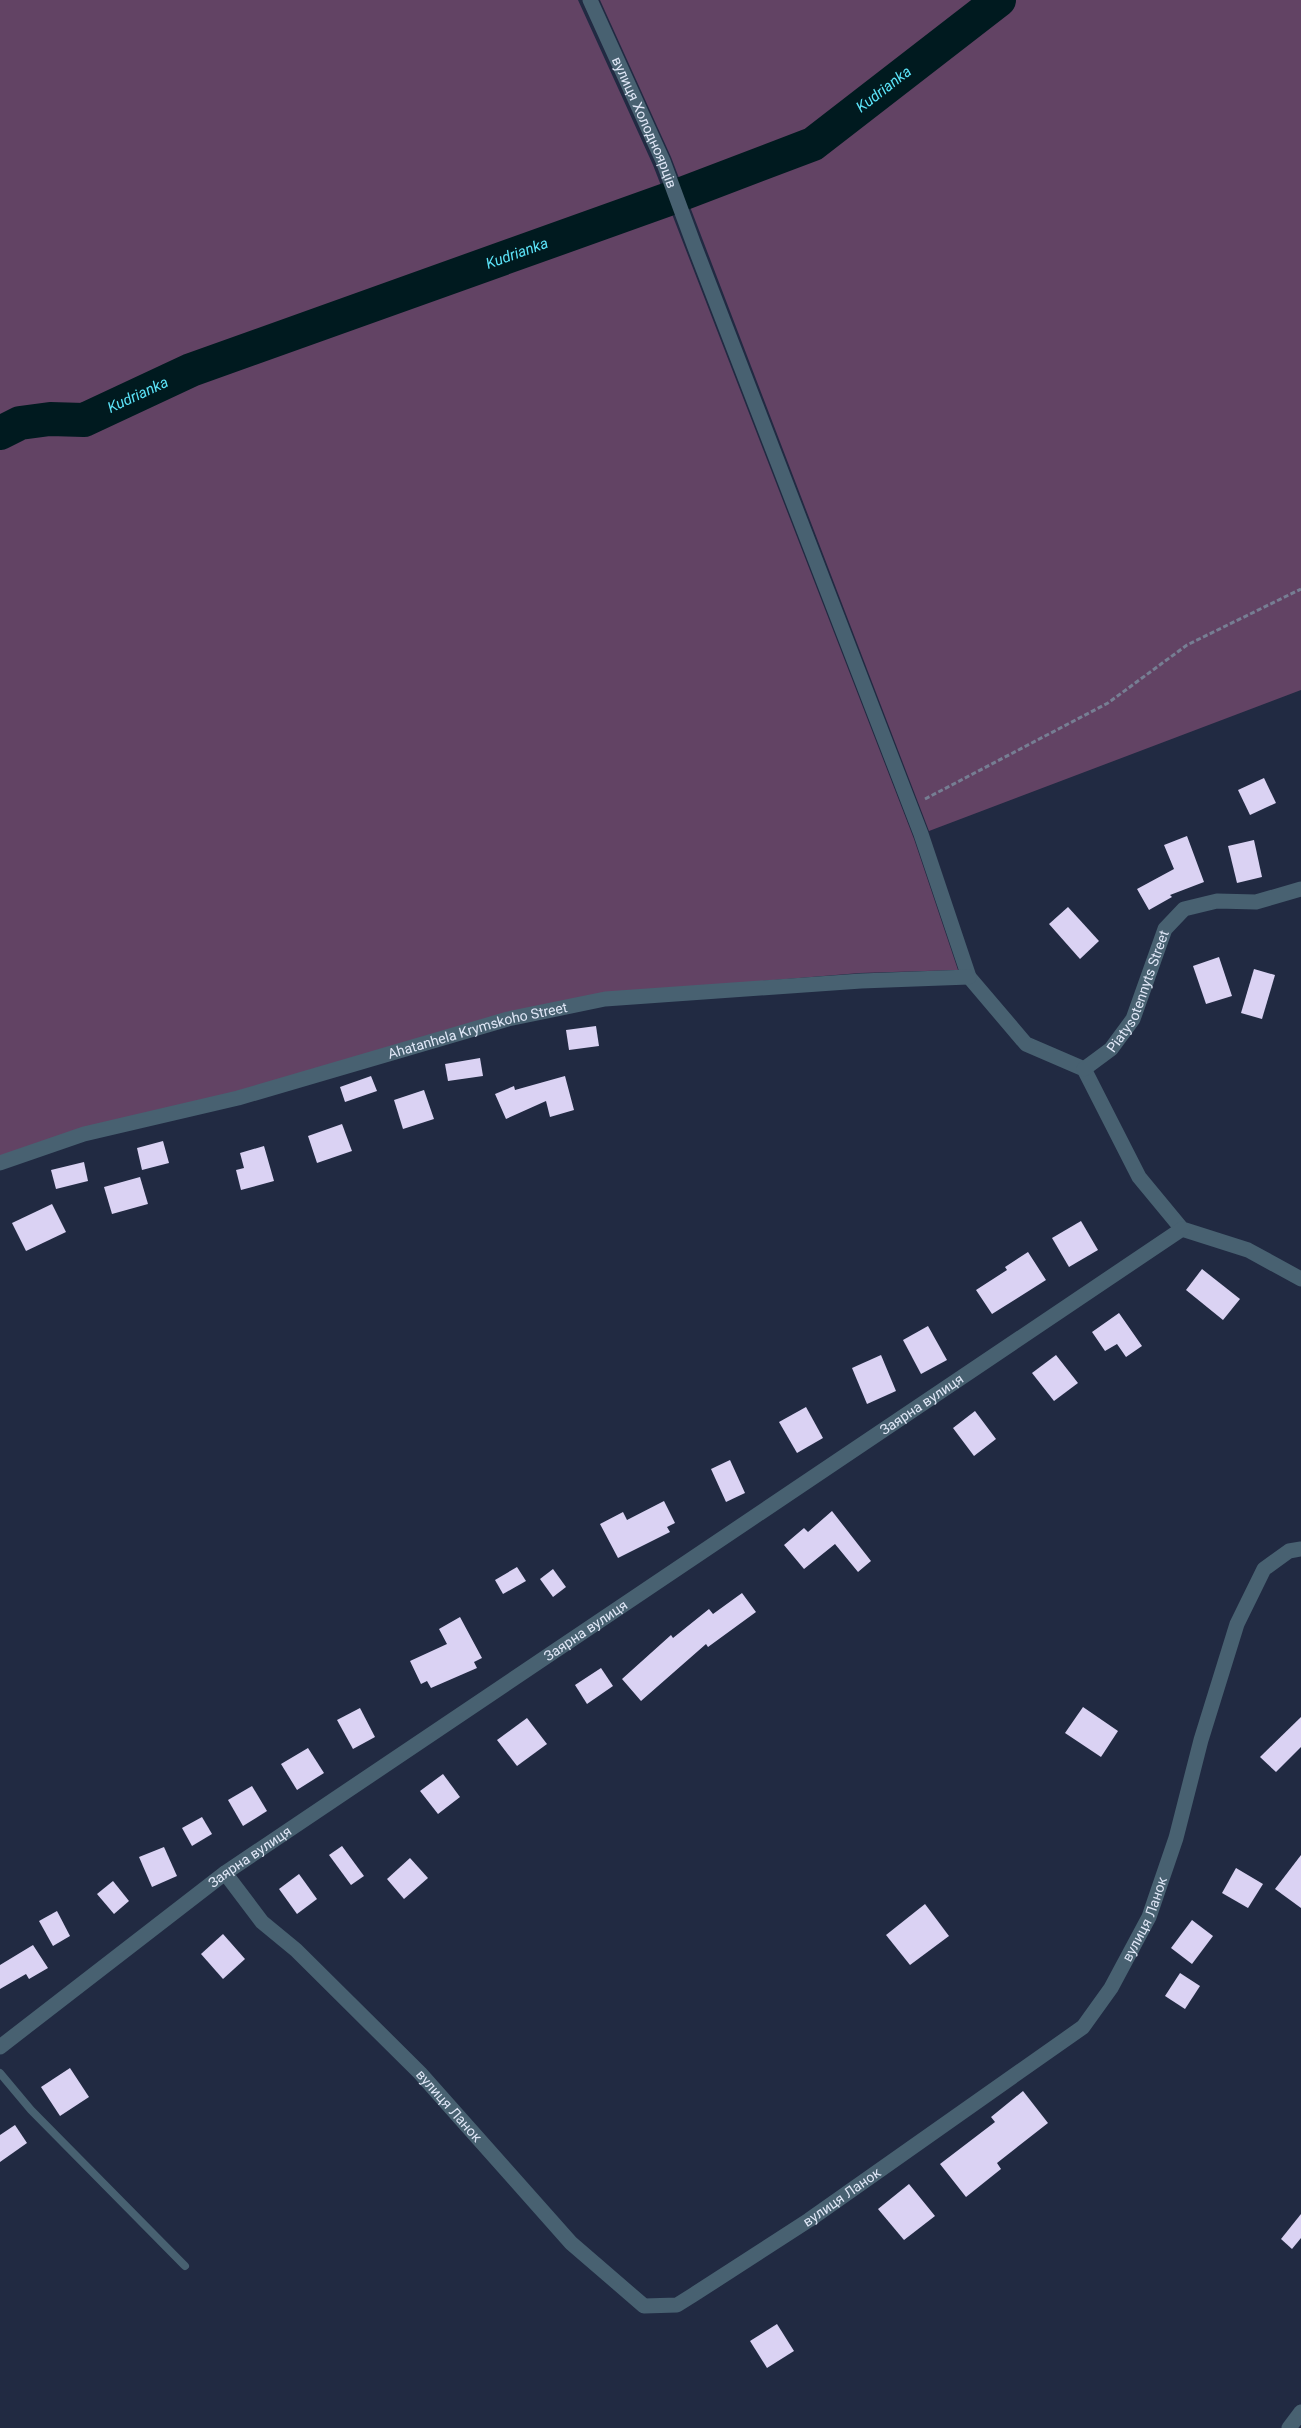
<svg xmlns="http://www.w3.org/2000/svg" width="1301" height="2428" viewBox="0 0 1301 2428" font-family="Roboto,sans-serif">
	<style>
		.green { fill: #624364 }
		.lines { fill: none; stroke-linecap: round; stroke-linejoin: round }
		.river { stroke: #001a1f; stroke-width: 34 }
		.building { fill: #dad2f3 }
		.path { stroke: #767e93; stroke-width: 3; stroke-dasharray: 5 2.5; stroke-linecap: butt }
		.lane { stroke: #486171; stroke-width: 8 }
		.street { stroke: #486171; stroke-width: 15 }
		.labels { text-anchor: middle; stroke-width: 5; stroke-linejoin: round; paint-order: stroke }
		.street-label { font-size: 14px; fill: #e0e7f7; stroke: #212a42 }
		.water-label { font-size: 15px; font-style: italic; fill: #5be3f8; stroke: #212a42 }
	</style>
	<rect width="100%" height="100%" fill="#212a42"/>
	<g class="green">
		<polygon points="0,0 578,0 653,165 914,839 958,970 860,973 604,994 0,1156"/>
		<polygon points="600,0 1301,0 1301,690 929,831 671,157"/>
	</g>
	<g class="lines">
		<path class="river" id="s1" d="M 0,433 L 20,423 L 50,419 L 84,420 L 191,370 L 666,200 L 813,144 L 999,0"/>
	</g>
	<g class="building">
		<polygon points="1264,778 1276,803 1250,815 1238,790"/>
		<polygon points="1187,836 1204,882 1170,895 1172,897 1149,910 1137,889 1174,869 1164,845"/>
		<polygon points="1254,840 1262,877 1237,883 1228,846"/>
		<polygon points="1068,907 1099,941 1080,959 1049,924"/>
		<polygon points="1219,957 1232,996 1206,1004 1193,966"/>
		<polygon points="1254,969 1275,975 1262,1019 1241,1013"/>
		<polygon points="596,1026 599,1046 569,1050 566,1030"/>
		<polygon points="480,1058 483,1076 448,1081 445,1064"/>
		<polygon points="371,1076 377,1091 345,1102 340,1087"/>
		<polygon points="565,1076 574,1110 550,1117 546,1101 506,1119 495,1094 514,1086 515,1090"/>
		<polygon points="424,1090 434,1119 403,1129 394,1100"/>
		<polygon points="342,1124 352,1151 317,1163 308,1136"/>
		<polygon points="163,1141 169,1163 142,1170 137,1148"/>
		<polygon points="264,1146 274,1181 241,1190 236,1170 244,1168 240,1153"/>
		<polygon points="84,1162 88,1181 56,1189 51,1170"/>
		<polygon points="140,1177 148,1204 112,1214 104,1187"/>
		<polygon points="52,1204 66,1232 26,1251 12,1223"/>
		<polygon points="1081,1221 1098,1250 1069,1267 1052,1238"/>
		<polygon points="1028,1252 1046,1280 992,1314 976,1290 1007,1270 1005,1267"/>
		<polygon points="1202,1269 1240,1299 1223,1320 1186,1290"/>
		<polygon points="1119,1313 1142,1346 1126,1357 1117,1344 1105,1351 1092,1332"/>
		<polygon points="928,1326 947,1360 921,1374 903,1340"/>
		<polygon points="881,1355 896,1391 867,1404 852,1368"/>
		<polygon points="1056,1355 1078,1383 1054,1401 1032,1373"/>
		<polygon points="806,1407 823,1438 797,1453 779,1422"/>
		<polygon points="975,1411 996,1439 974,1456 953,1428"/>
		<polygon points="730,1460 745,1493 726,1502 711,1469"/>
		<polygon points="664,1501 675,1523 667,1527 670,1532 618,1558 600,1524 623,1512 627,1520"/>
		<polygon points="832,1511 871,1561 858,1572 835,1544 804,1569 784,1545 804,1528 808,1532"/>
		<polygon points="517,1567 526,1581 503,1594 495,1580"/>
		<polygon points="553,1569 566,1587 553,1597 540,1579"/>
		<polygon points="742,1593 756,1612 708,1647 706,1644 641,1701 622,1679 671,1635 673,1638 709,1609 713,1614"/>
		<polygon points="460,1617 482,1658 474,1662 477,1668 431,1688 427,1681 421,1684 410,1661 447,1644 439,1629"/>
		<polygon points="601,1668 613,1686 587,1704 575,1685"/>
		<polygon points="1083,1707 1118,1731 1101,1757 1065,1733"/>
		<polygon points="360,1708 375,1737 353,1749 337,1720"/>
		<polygon points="1301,1717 1301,1747 1276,1772 1260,1757"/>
		<polygon points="527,1718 547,1744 517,1766 497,1740"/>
		<polygon points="308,1748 324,1773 297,1790 281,1764"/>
		<polygon points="443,1774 460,1797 438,1814 420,1791"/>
		<polygon points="252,1786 267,1811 243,1826 228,1800"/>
		<polygon points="202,1817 212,1834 192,1846 182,1828"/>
		<polygon points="342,1846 364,1876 351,1885 329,1855"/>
		<polygon points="164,1847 177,1876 152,1887 139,1857"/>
		<polygon points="1301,1855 1301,1908 1275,1889"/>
		<polygon points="410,1858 428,1878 404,1899 387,1879"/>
		<polygon points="1236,1868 1263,1884 1248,1908 1222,1893"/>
		<polygon points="299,1874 317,1899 297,1914 279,1889"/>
		<polygon points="113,1881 129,1901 114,1914 97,1894"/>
		<polygon points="925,1904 949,1936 910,1965 886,1935"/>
		<polygon points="57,1911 70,1936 53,1946 39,1921"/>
		<polygon points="1192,1920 1213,1936 1192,1964 1171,1948"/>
		<polygon points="223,1934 245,1959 223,1979 201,1954"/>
		<polygon points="33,1945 48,1968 29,1979 26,1974 0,1989 0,1965"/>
		<polygon points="1180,1973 1200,1986 1185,2009 1165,1996"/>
		<polygon points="70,2068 89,2097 60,2116 41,2087"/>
		<polygon points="1023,2091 1048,2123 997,2163 1001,2169 966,2197 940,2164 995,2122 991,2117"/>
		<polygon points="15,2125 27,2143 0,2162 0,2135"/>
		<polygon points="909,2184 935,2216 904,2240 878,2209"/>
		<polygon points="1301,2214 1301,2238 1292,2249 1281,2239"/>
		<polygon points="777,2324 794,2351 767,2368 750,2341"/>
	</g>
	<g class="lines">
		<polyline class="path" points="925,799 1108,703 1187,645 1301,589"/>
		<polyline class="lane" points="0,2073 31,2110 185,2266"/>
		<g class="street">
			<path id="s2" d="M 590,0 L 663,161 L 694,245 L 921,834 L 969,977 L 1026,1044 L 1084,1069 L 1139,1177 L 1182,1229 L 1248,1250 L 1301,1279"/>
			<path id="s3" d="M 1084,1069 L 1111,1049 L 1133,1019 L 1165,929 L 1184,909 L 1217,901 L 1256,902 L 1301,889"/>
			<path id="s4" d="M 0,1163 L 84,1134 L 238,1098 L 508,1019 L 605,999 L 861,981 L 969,977"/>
			<path id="s5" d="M 225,1873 L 262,1922 L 296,1950 L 420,2073 L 571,2243 L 644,2306 L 677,2305 L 693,2295 L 809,2220 L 1083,2027 L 1111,1988 L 1149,1917 L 1176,1838 L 1201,1740 L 1237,1624 L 1264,1569 L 1289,1551 L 1301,1549"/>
			<path id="s6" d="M 0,2047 L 225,1873 L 1182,1229"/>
			<polyline points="1289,2428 1301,2412"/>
		</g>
	</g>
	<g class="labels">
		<g class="street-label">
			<text dy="5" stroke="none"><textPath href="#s2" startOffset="134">вулиця Холодноярців</textPath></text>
			<text dy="5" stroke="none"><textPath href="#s3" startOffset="98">Piatysotennyts Street</textPath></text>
			<text dy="5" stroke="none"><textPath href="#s4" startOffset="496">Ahatanhela Krymskoho Street</textPath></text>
			<text dy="5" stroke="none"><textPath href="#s6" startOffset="1124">Заярна вулиця</textPath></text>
			<text dy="5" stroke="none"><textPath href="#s6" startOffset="719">Заярна вулиця</textPath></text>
			<text dy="5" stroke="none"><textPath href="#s6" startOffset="314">Заярна вулиця</textPath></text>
			<text dy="5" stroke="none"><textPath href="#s5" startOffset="1254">вулиця Ланок</textPath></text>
			<text dy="5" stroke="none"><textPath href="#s5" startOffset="324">вулиця Ланок</textPath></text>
			<text dy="5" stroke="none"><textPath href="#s5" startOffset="834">вулиця Ланок</textPath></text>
		</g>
		<g class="water-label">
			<text dy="5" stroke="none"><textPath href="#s1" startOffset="956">Kudrianka</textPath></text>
			<text dy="5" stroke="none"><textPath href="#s1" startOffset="551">Kudrianka</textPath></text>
			<text dy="5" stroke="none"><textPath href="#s1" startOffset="146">Kudrianka</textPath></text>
		</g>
	</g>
</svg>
